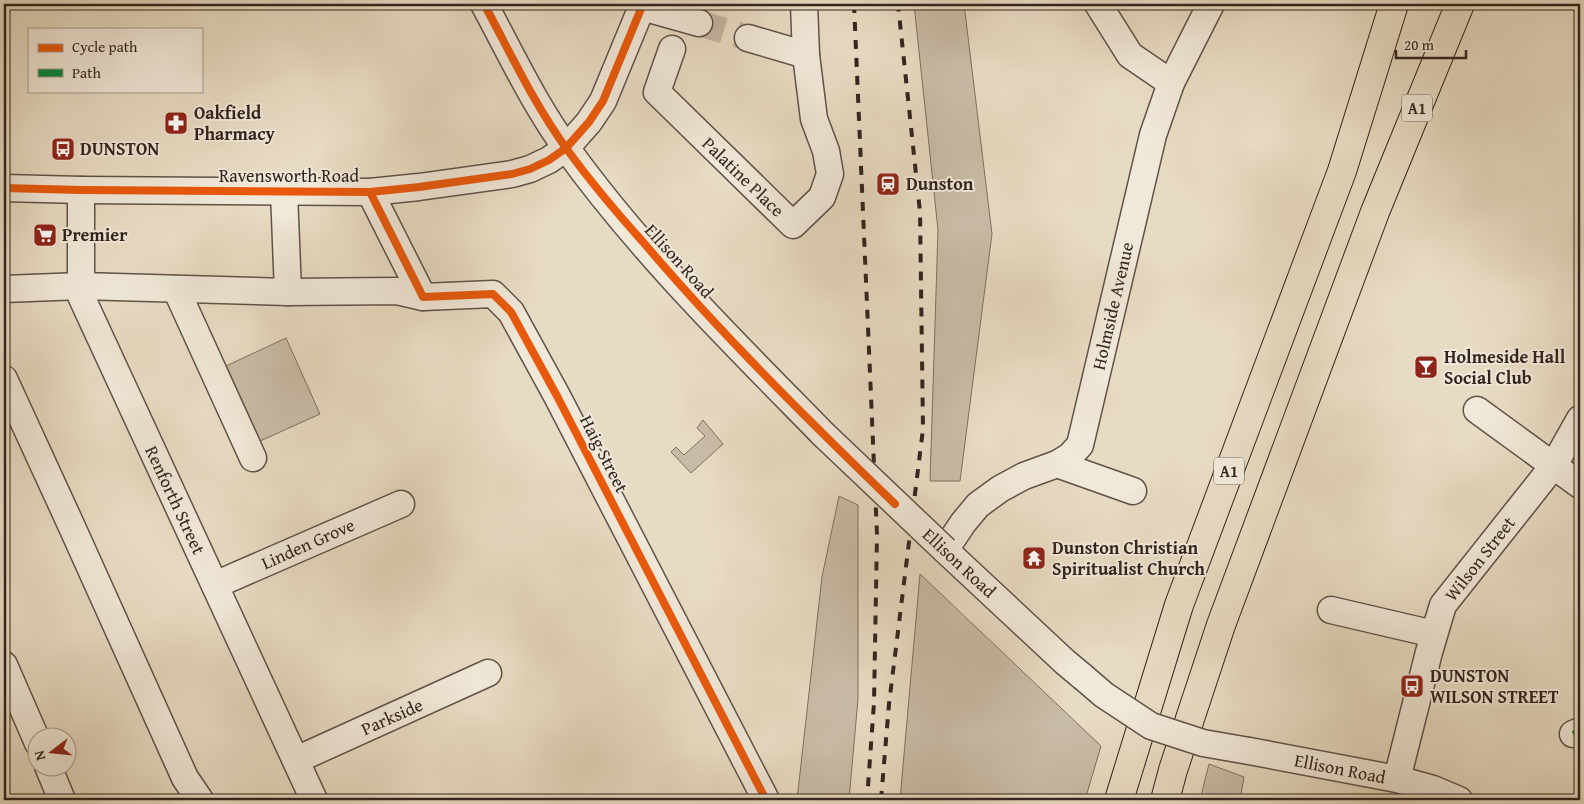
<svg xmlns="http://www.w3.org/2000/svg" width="1584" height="804" viewBox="0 0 1584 804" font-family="'Gentium Book Plus',serif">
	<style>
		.green { fill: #c9bca7; stroke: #7e7063 }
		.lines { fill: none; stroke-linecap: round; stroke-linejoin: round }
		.minor-tunnel { stroke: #c4b6a2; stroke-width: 26; stroke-dasharray: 26 13; stroke-linecap: butt }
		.minor-casing { stroke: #605248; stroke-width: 29 }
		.highway-casing { stroke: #32241f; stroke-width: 30 }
		.minor { stroke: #f0e8d8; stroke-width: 26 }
		.highway { stroke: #e8dbc3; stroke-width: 28 }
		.rail { stroke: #32241f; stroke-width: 4; stroke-dasharray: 9 9; stroke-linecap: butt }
		.minor-bridge-casing { stroke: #605248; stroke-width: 29; stroke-linecap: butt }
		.minor-bridge { stroke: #f0e8d8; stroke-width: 26 }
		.quiet { stroke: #00873e; stroke-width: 6; stroke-dasharray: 12 6; stroke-linecap: butt }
		.cycleway-casing { stroke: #f0e8d8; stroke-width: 11 }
		.cycleway { stroke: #e8590c; stroke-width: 8 }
		.labels { text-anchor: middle; stroke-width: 4; stroke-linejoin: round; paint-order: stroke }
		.shield { fill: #f0e8d8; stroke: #6b5f56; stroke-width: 1 }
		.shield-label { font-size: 16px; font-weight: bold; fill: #32241f }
		.poi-label { font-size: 18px; font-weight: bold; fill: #32241f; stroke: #f0e8d8; text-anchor: start }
		.street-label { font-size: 18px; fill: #32241f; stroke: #f0e8d8 }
	</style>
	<rect width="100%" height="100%" fill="#e8dbc3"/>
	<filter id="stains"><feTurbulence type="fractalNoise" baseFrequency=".004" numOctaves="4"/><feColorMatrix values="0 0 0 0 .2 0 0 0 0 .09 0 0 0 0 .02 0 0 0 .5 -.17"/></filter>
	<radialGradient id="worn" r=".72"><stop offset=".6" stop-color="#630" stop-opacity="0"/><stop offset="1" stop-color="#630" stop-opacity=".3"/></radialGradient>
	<g class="green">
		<polygon points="914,4 964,4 992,234 960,481 930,481 938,230"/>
		<polygon points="286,338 320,414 258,442 226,366"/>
		<polygon points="703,420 723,444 691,473 671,452 676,447 684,455 705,436 697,428"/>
		<polygon points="839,496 858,505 858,699 849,800 797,800 822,577"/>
		<polygon points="920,574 1101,746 1085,800 900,800"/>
		<polygon points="1209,764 1244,777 1240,800 1200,800"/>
	</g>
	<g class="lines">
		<polyline class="minor-tunnel" points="699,23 748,38"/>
		<g class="minor-casing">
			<g id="minor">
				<path d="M 484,4 C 510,52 534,104 567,149 C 642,253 734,343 823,434"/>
				<polyline points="804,4 806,55"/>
				<polyline points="1098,4 1130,55 1171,83"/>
				<polyline points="642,7 699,23"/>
				<polyline points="672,49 657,92 793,225 822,197 830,174 826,151 814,119 806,55 748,38"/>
				<polyline points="4,188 81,190 370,192 419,187 512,174 530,169 549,160 566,148 589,122 603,101 643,4"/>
				<polyline points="81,190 81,296 314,800"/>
				<polyline points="284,192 288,292"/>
				<polyline points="370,192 423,297 493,294 511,312 557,396 766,800"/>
				<polyline points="4,289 81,286 288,292 397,291 423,297"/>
				<polyline points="176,289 253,458"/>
				<polyline points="4,379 72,527 185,778 200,800"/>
				<polyline points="1477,410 1580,485"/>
				<polyline points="1057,464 1133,491"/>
				<polyline points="215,585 401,504"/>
				<polyline points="1331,610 1434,634"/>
				<polyline points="4,665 38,743"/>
				<polyline points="1083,677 1065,662 945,550 963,523 978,505 1000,489 1024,476 1057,464 1070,456 1080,445 1153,135 1171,83 1211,4"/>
				<polyline points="1573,734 1580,731"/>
				<polyline points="1249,751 1397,779 1433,789 1459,800"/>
				<polyline points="296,760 488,673"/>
				<polyline points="48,766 62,800"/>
				<polyline points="1397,779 1429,652 1443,605 1554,465 1580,419"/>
			</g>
		</g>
		<g class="highway-casing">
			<g id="highway">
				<polyline points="1119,800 1179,605 1342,171 1394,4"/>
				<polyline points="1165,800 1173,770 1221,625 1375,212 1460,4"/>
			</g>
		</g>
		<use href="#minor" class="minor"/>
		<use href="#highway" class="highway"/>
		<g class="rail">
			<polyline points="854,4 877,535 874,703 867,800"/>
			<polyline points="881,800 889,704 923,429 920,212 898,4"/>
		</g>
		<g class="minor-bridge-casing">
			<g id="minor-bridge">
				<polyline points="823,434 945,550"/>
				<polyline points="1083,677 1104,695 1151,726 1203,743 1249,751"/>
			</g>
		</g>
		<use href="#minor-bridge" class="minor-bridge"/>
		<polyline class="quiet" points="1573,734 1580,731"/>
		<g class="cycleway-casing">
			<g id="cycleway">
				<path d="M 484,4 C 510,52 534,104 566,148 C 590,181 616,212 643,242 C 721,334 808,420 895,504"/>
				<polyline points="4,188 81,190 370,192 419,187 512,174 530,169 549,160 566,148 589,122 603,101 643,4"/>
				<polyline points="370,192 423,297 493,294 511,312 557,396 766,800"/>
			</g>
		</g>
		<use href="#cycleway" class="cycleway"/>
	</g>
	<defs>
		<g id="pharmacy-square" transform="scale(1.25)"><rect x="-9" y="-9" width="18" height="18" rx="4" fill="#8f2418" stroke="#f0e8d8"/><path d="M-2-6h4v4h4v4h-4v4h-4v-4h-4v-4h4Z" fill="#fff"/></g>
		<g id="bus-square" transform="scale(1.25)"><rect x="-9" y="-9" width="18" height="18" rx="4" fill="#8f2418" stroke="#f0e8d8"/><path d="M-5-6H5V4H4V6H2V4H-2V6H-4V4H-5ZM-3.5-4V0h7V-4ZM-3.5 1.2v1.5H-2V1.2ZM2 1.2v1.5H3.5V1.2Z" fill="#fff"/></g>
		<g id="station-square" transform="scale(1.25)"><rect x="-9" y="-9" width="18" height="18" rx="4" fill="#8f2418" stroke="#f0e8d8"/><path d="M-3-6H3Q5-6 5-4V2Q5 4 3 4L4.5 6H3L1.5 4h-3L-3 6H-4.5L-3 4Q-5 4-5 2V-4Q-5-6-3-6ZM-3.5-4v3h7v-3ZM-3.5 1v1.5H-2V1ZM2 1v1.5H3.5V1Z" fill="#fff"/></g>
		<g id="supermarket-square" transform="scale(1.25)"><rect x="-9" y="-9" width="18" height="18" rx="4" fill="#8f2418" stroke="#f0e8d8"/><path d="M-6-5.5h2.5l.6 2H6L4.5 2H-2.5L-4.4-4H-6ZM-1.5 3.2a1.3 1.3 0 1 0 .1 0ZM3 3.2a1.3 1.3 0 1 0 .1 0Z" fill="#fff"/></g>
		<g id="bar-square" transform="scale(1.25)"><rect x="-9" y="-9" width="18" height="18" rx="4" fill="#8f2418" stroke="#f0e8d8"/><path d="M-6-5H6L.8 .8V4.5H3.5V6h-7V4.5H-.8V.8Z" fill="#fff"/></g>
		<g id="temple-square" transform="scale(1.25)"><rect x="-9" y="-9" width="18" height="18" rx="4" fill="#8f2418" stroke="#f0e8d8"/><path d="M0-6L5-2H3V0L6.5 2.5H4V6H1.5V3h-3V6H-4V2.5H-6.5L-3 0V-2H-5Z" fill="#fff"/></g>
	</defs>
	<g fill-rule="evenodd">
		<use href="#pharmacy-square" x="176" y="123"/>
		<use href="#bus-square" x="63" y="149"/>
		<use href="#station-square" x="888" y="184"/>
		<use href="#supermarket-square" x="45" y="235"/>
		<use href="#bar-square" x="1426" y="367"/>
		<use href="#temple-square" x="1034" y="558"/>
		<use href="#bus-square" x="1412" y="686"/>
	</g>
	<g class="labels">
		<g class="shield">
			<rect x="1402" y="94.5" width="30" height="27" rx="4"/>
			<rect x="1214" y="457.5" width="30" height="27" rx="4"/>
		</g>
		<g class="shield-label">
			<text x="1417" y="114">A1</text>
			<text x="1229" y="477">A1</text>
		</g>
		<g class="poi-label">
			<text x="194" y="119">Oakfield<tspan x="194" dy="21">Pharmacy</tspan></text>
			<text x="80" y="155">DUNSTON</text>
			<text x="906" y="190">Dunston</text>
			<text x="62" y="241">Premier</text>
			<text x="1444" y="363">Holmeside Hall<tspan x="1444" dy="21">Social Club</tspan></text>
			<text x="1052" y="554">Dunston Christian<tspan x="1052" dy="21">Spiritualist Church</tspan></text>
			<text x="1430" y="682">DUNSTON<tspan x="1430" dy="21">WILSON STREET</tspan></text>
		</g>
		<g class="street-label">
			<text x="289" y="182">Ravensworth Road</text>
			<text transform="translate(743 177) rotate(44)" y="6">Palatine Place</text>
			<text transform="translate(679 261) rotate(48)" y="6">Ellison Road</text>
			<text transform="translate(1113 306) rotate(-77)" y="6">Holmside Avenue</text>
			<text transform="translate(604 454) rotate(63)" y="6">Haig Street</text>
			<text transform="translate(175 500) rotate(65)" y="6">Renforth Street</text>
			<text transform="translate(308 544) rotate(-24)" y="6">Linden Grove</text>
			<text transform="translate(1480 559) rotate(-52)" y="6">Wilson Street</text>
			<text transform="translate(959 563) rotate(43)" y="6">Ellison Road</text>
			<text transform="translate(392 717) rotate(-24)" y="6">Parkside</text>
			<text transform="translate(1340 769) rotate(11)" y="6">Ellison Road</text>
		</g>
	</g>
	<rect width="1584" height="804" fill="none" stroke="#e8dbc3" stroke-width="20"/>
	<rect x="5" y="5" width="1574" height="794" fill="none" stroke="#32241f" stroke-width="2.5"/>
	<rect x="10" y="10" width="1564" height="784" fill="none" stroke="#32241f"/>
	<rect x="28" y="28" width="175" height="65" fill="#f0e8d8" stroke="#a49a8e"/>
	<rect x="38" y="44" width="25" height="8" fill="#e8590c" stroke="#a49a8e"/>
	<text x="72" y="52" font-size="15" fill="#32241f">Cycle path</text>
	<rect x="38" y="69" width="25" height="8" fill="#00873e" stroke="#a49a8e"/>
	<text x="72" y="78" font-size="15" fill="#32241f">Path</text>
	<g transform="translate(52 752) rotate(254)"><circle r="24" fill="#f0e8d8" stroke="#a49a8e"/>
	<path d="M0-4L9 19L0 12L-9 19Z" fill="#8f2418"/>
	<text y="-8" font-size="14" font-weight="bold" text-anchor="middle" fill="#32241f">N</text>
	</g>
	<path d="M1396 50v8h70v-8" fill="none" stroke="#32241f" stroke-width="2.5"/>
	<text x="1404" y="50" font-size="15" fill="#32241f" stroke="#f0e8d8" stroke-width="4" paint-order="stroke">20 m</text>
	<rect width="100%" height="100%" filter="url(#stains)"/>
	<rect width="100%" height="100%" fill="url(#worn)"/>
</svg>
